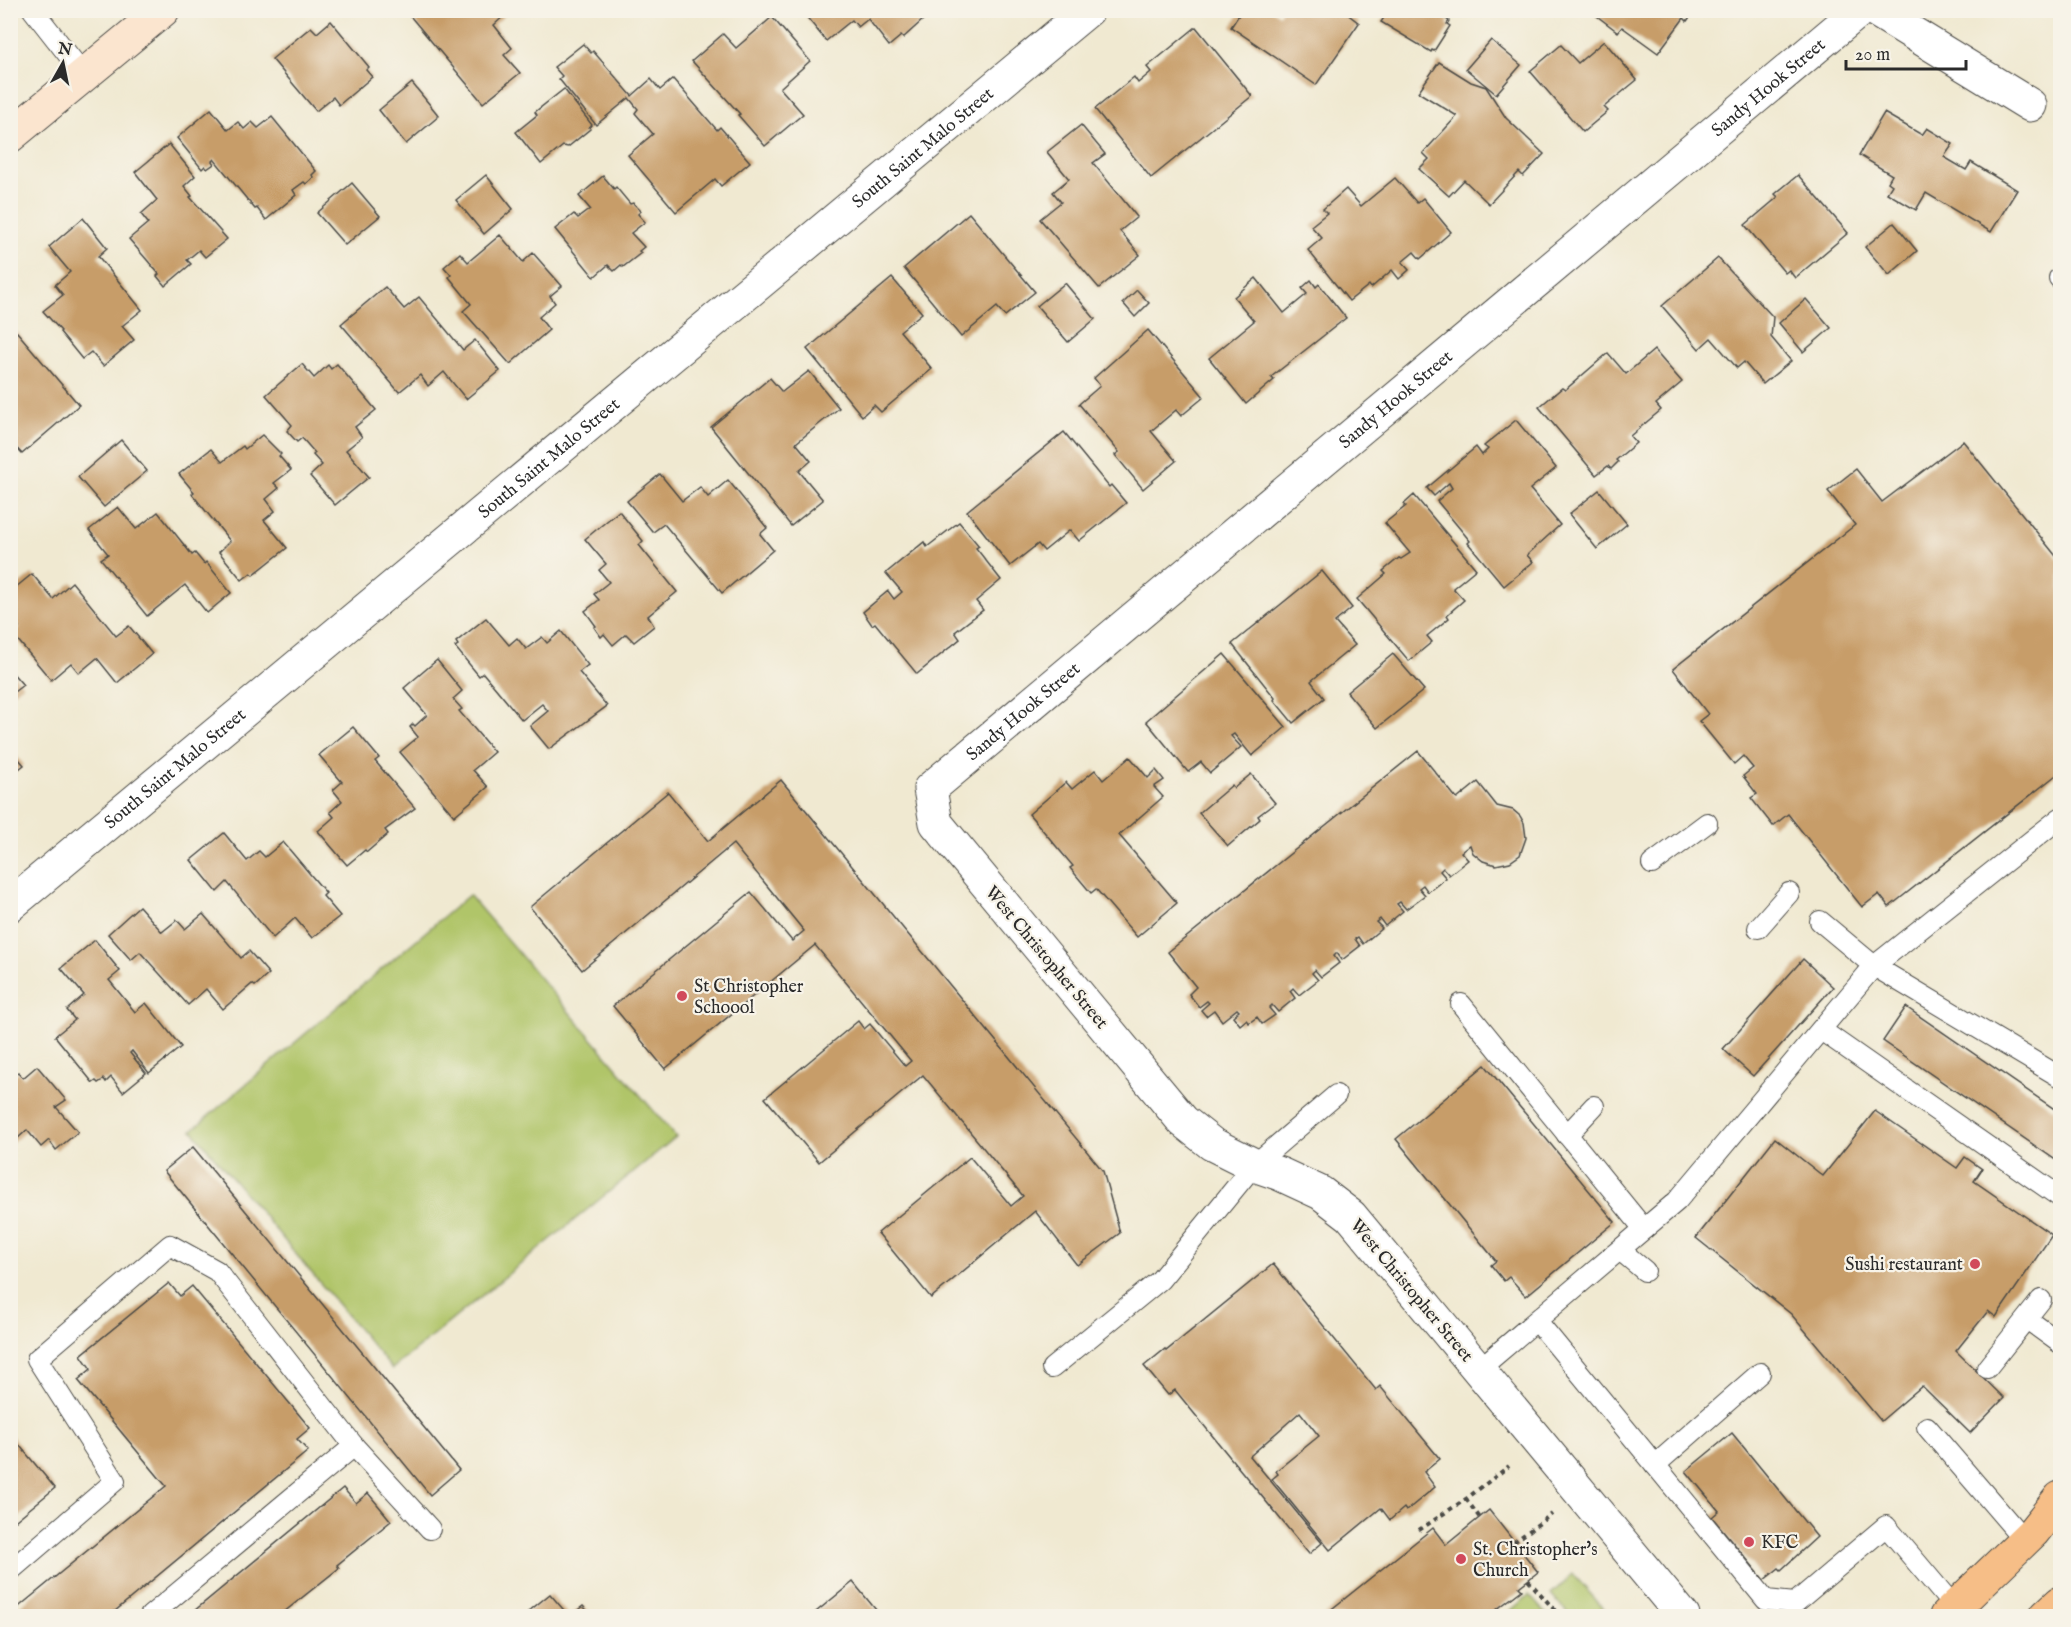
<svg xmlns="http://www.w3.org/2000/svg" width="2071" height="1627" viewBox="0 0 2071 1627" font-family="'IM FELL English',serif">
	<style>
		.green { fill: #b0c569; stroke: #6e784a; stroke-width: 1.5 }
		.building { fill: #c79d69 }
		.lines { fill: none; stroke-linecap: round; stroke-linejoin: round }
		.lane-casing { stroke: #494844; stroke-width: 22 }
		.street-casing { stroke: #494844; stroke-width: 35 }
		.secondary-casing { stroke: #494844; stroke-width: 35 }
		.primary-casing { stroke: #494844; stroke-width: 35 }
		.path { stroke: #494844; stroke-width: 4; stroke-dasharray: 4.5 4.5; stroke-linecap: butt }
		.lane { stroke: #fff; stroke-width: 20 }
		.street { stroke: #fff; stroke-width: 33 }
		.secondary { stroke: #fbe5cf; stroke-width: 33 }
		.primary { stroke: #f6be87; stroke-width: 33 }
		.poi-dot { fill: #d1495b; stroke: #f7f3e8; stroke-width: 2 }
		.labels { text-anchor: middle; stroke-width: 4.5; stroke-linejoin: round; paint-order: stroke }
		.street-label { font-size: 18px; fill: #2b2b2b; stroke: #f7f3e8 }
		.poi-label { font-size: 18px; fill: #2b2b2b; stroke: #f7f3e8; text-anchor: start }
	</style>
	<rect width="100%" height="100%" fill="#f7f3e8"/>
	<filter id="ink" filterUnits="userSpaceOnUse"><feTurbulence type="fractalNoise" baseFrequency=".0167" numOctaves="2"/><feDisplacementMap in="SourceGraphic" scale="12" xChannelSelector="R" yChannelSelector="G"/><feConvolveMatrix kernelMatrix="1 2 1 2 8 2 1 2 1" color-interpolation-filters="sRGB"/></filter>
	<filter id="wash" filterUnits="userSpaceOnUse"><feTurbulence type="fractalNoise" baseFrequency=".008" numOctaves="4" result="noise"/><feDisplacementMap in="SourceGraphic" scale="24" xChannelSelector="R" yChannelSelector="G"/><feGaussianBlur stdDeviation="1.35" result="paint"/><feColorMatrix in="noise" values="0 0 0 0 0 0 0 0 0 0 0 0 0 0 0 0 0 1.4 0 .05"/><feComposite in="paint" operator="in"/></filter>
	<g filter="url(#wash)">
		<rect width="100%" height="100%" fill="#f0e9d1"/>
		<g class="green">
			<polygon points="469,895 676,1137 392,1369 192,1130"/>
			<polygon points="1573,1574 1610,1616 1570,1616 1551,1594"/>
			<polygon points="1529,1595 1548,1616 1504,1616"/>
		</g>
		<g id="blocks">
			<g class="building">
				<polygon points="405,10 505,10 507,13 494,25 512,48 504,55 520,73 483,103"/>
				<polygon points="801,10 917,10 924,19 903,38 901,36 889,46 868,19 858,27 852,20 826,41"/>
				<polygon points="1242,10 1273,10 1279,15 1282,10 1342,10 1359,23 1316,85 1231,27"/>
				<polygon points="1389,10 1437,10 1436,12 1449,21 1447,24 1450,26 1434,51 1432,50 1431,52 1381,22"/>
				<polygon points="1589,10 1695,10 1687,21 1684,18 1658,53 1622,27 1618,32"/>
				<polygon points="772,17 810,61 780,88 803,114 765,146 738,115 740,114 692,61 723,34 736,48"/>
				<polygon points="331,21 369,67 366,70 372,77 339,105 333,97 316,111 272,59 311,27 317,33"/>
				<polygon points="1196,27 1252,96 1151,178 1095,109 1134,77 1138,83 1151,72 1147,67"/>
				<polygon points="1491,40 1521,65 1496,94 1466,69"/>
				<polygon points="1604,41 1637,80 1604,107 1608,111 1583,132 1530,71 1561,45 1578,63"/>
				<polygon points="583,44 591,53 593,51 632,96 651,79 660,90 673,79 717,130 720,127 750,162 721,186 715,179 676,212 628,155 653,134 635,113 638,109 629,98 596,125 559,79 562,76 554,67"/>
				<polygon points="1439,62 1471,82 1486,87 1506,118 1544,154 1523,176 1519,172 1489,204 1464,180 1449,196 1419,169 1429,159 1423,153 1457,116 1418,92"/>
				<polygon points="412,83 439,116 406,144 379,110"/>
				<polygon points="564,89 592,125 589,127 590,129 568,147 563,146 541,164 516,132 537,115 535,112"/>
				<polygon points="211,109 228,130 238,122 244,129 252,122 258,128 272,117 316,171 312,175 314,177 306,184 304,182 293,190 296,195 266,220 257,208 255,209 214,159 212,161 214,164 207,169 205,166 202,169 177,138"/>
				<polygon points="1884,113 1922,135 1927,128 1953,144 1944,157 1966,170 1971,162 2017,190 1991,232 1926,193 1916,210 1887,193 1892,185 1888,182 1892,175 1859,155"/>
				<polygon points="1081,125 1105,154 1093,163 1137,217 1120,231 1140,255 1099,288 1040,219 1061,202 1053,192 1069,179 1047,152"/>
				<polygon points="169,144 195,176 184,186 192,196 190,197 227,239 205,257 199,250 187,260 191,264 165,286 157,276 159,274 129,239 148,223 141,214 157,200 135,172"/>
				<polygon points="486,175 513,209 484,234 456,200"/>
				<polygon points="1798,175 1848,233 1795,278 1789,270 1785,273 1745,225 1778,197 1775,194"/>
				<polygon points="603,176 614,189 616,187 630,204 633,203 641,211 638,214 645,222 631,233 644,247 639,251 641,253 623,267 621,265 614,271 608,265 594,277 555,229 574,214 578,218 590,209 579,196"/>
				<polygon points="1395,178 1417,203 1423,198 1451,232 1420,259 1414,252 1402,262 1409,270 1399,279 1392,270 1371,288 1369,285 1349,301 1308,250 1322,238 1311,226 1327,213 1323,209 1346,189 1361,206"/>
				<polygon points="352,183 380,216 345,245 317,213"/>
				<polygon points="969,213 1035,292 1005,316 997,307 961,337 904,268"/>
				<polygon points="83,218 107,248 98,256 142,310 122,326 134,340 103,366 91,352 82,359 60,332 61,331 43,311 63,295 55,285 70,272 49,247"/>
				<polygon points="1894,223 1917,251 1889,275 1865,247"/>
				<polygon points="500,235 523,262 533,253 562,286 550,296 555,303 539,317 549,330 510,364 463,311 471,304 449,277 451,275 444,267 460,253 468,262"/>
				<polygon points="1718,258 1773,317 1771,337 1791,361 1763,384 1744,362 1737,368 1711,338 1699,349 1662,306"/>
				<polygon points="892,278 922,313 900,331 932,369 881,412 874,405 862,416 807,349"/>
				<polygon points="1256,278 1284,313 1307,294 1302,288 1311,280 1316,287 1319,284 1346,318 1271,377 1274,380 1246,404 1209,358 1254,321 1234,297"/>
				<polygon points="1065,283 1095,319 1068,342 1037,306"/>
				<polygon points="385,287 404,309 419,297 463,350 475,340 500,371 466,399 444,372 428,386 420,375 399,392 341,324"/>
				<polygon points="1137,290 1149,303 1135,317 1123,303"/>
				<polygon points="1806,299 1831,328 1803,352 1779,323"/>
				<polygon points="1148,330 1204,397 1181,416 1176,410 1151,431 1176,461 1143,489 1115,455 1119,452 1079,404 1100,386 1094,378"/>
				<polygon points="17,332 79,405 22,454 10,441 10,337"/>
				<polygon points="1654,350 1682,382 1656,404 1661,410 1630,436 1636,443 1616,460 1618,462 1611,469 1608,466 1596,475 1539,407 1562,388 1565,390 1608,353 1626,374"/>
				<polygon points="302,364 314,378 328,365 331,369 337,364 376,410 355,427 362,437 346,450 369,477 335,505 310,476 322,465 313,455 315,453 302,438 297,442 287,431 292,425 266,395"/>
				<polygon points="809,371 839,408 796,443 811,461 799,471 823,500 791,526 711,427 770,378 782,392"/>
				<polygon points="1516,420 1556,468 1530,489 1560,525 1527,555 1533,562 1504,586 1468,543 1470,541 1437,501 1452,488 1449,483 1434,496 1427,488 1476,447 1482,455 1488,449 1484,446"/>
				<polygon points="1064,432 1109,487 1111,485 1126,503 1079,541 1070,530 1044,551 1038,544 1010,566 967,511"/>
				<polygon points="262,435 281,454 279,456 291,470 274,483 279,488 266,499 275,511 264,520 287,548 253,575 251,573 242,580 219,552 230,541 192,494 194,492 179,474 211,449 222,462 243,446 245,449"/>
				<polygon points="121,440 147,471 104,507 78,477"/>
				<polygon points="1963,441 2060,561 2060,772 1889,907 1879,894 1862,907 1788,814 1773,826 1751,798 1757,794 1743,776 1753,768 1743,756 1734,764 1699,721 1708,714 1673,669 1855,525 1828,491 1856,469 1882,502"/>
				<polygon points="660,474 682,501 700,487 708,497 728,480 767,528 760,534 773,550 722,593 664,524 653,532 627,501"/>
				<polygon points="1599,490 1627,524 1597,549 1569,514"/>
				<polygon points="1414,495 1476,569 1453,588 1464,600 1447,615 1449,618 1427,636 1432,642 1409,661 1357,599 1386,574 1383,571 1399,558 1401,559 1410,553 1385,523 1406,506 1404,504"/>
				<polygon points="118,507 136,529 158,512 192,555 195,553 204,564 206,562 231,593 207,613 185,585 147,616 101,559 108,554 89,530"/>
				<polygon points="619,511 643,541 639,545 677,592 648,616 654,626 634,642 626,634 613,645 604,634 601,637 594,627 596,626 585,611 599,600 594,594 609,582 599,570 606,564 585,539"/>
				<polygon points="959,522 979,546 976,548 1001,580 976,601 983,610 955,632 960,639 917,674 875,623 872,625 863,612 888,591 894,599 902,592 886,573 924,542 927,547"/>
				<polygon points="1322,571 1352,608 1335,622 1355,645 1311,681 1324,698 1293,723 1274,700 1275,698 1232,644"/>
				<polygon points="32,574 53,599 72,582 116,636 129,626 152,654 117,683 97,658 79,673 71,663 51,680 12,633 19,627 10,617 10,592"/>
				<polygon points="486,618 509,645 517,638 526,649 542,637 547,643 561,631 588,665 579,672 607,706 549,749 530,726 548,711 542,704 522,720 483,673 479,676 455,647 458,645 456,642"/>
				<polygon points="1224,654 1286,727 1252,756 1234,734 1231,736 1241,747 1210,773 1201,762 1188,772 1146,721"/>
				<polygon points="1393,654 1424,690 1377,728 1347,692"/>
				<polygon points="437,660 462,691 453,699 462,709 459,711 494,752 473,770 488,787 454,816 400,752 418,737 410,727 413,724 415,726 427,715 404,688"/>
				<polygon points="10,670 23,685 10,695"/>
				<polygon points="353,727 379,758 375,761 415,808 385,830 388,834 367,852 365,850 347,865 318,831 334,817 330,812 342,801 333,790 342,782 319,755"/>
				<polygon points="10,749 24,765 10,776"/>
				<polygon points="1418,751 1457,799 1478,782 1497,806 1513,810 1520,816 1524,823 1526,838 1520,855 1510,862 1496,865 1483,861 1473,853 1470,845 1461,852 1468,860 1449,875 1443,868 1440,871 1446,878 1428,892 1423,885 1419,888 1425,895 1406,909 1400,902 1397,904 1403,911 1385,926 1380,919 1376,922 1382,928 1363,944 1358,937 1355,939 1360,946 1342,960 1337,953 1334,956 1339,963 1321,977 1315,970 1312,973 1318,980 1299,995 1293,988 1290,991 1295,998 1278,1012 1272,1005 1269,1008 1275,1015 1262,1024 1257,1017 1249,1023 1246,1020 1240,1025 1233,1016 1239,1011 1237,1009 1222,1021 1214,1010 1206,1016 1201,1010 1209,1003 1207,1001 1199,1007 1189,994 1196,987 1168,952"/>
				<polygon points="1130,757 1148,778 1156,770 1164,780 1154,787 1163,797 1119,835 1177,903 1137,937 1096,889 1091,893 1070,868 1073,866 1029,814 1066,782 1072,789 1095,770 1103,780"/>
				<polygon points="1251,774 1275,803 1258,816 1260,819 1228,846 1199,813 1232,785 1234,788"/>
				<polygon points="781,780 1103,1171 1120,1233 1077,1265 1035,1211 931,1298 878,1233 970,1157 1011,1206 1023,1196 923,1075 819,1162 765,1098 858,1021 864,1029 870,1024 905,1066 911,1061 815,945 665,1069 613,1006 751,892 792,941 804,931 733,844 582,970 530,907 668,792 708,841"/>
				<polygon points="224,833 247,861 259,851 265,857 283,842 326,893 323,896 340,916 312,938 295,918 273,938 227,882 217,892 191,860"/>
				<polygon points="139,906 162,932 177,920 185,929 203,914 241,958 249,951 269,974 255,986 252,984 223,1009 206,989 188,1005 140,952 131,960 108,934"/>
				<polygon points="95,940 120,971 109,980 135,1012 146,1003 181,1047 149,1073 132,1051 130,1053 146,1073 123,1092 111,1077 106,1082 104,1079 98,1083 96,1081 93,1083 55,1036 75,1020 67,1010 84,995 61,968"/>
				<polygon points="1803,959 1833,987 1753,1076 1723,1049"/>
				<polygon points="1906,1007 2060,1113 2060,1163 1883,1041"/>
				<polygon points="1485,1065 1615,1222 1526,1296 1509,1277 1504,1281 1491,1265 1496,1261 1396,1139"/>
				<polygon points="37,1066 66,1100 56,1107 78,1132 56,1150 49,1140 41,1147 27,1130 10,1145 10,1078 18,1072 23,1078"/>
				<polygon points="1875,1111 1957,1168 1965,1157 1982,1169 1974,1181 2052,1235 1996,1317 1988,1311 1956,1351 2004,1398 1970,1433 1922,1386 1881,1421 1791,1314 1696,1238 1775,1138 1823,1176"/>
				<polygon points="193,1147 459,1470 430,1495 164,1171"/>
				<polygon points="1273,1264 1376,1390 1380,1386 1440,1459 1424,1472 1435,1487 1406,1511 1404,1508 1390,1520 1381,1508 1330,1550 1272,1479 1278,1474 1276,1471 1319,1436 1300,1412 1250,1456 1322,1543 1309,1554 1175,1390 1168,1395 1144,1366 1165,1349 1166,1351"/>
				<polygon points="169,1283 180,1296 192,1286 310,1428 297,1439 308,1451 109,1616 10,1616 10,1614 166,1486 78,1380 91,1369 81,1355"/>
				<polygon points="1732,1433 1817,1537 1781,1570 1779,1568 1764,1580 1712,1517 1719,1511 1686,1471"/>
				<polygon points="10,1434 55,1488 10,1525"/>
				<polygon points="343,1488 356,1503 368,1493 391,1521 337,1565 339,1568 279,1616 188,1616"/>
				<polygon points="1489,1510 1538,1572 1519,1587 1522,1590 1488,1616 1323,1616 1433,1528 1446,1545"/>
				<polygon points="853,1582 881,1616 811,1616"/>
				<polygon points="550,1594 569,1616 523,1616"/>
				<polygon points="583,1606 592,1616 570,1616"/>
			</g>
		</g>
	</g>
	<g filter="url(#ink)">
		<use href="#blocks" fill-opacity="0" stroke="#494844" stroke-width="1.5"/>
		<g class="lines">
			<g class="lane-casing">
				<g id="lane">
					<polyline points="33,10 84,75"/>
					<polyline points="2059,278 2060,279"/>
					<polyline points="1652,864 1707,823"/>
					<polyline points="1820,921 1874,966 2060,1077"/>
					<polyline points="1758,928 1789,893"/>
					<polyline points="1461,1004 1644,1229"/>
					<polyline points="1821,1030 2060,1197"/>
					<polyline points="1567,1135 1594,1106"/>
					<polyline points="1620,1250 1645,1271"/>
					<polyline points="2027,1319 2060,1343"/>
					<polyline points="1537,1321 1766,1600 1795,1603 1886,1526 1955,1608"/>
					<polyline points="1052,1368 1160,1280 1254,1165 1336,1095"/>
					<polyline points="1987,1368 2041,1300"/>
					<polyline points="1478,1370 1677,1201 1874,966 2060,818"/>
					<polyline points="1927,1427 2024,1540"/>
					<polyline points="354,1446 430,1529"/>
					<polyline points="1655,1465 1760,1373"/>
					<polyline points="10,1571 115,1481 37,1359 170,1245 217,1271 354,1446 150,1616"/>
				</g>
			</g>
			<g class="street-casing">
				<g id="street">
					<polyline points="1875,10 2030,105"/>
					<path id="s1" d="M 10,905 L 1088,10"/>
					<path id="s2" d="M 1683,1616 L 1351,1216 L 1321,1193 L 1280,1174 L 1254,1165 L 1212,1144 L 1183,1121 L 936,823 L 930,789 L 1860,10"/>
				</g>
			</g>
			<g class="secondary-casing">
				<polyline id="secondary" points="10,136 163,10"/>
			</g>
			<g class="primary-casing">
				<g id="primary">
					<polyline points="1946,1616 2033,1532 2060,1498"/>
					<polyline points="2046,1616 2060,1603"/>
				</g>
			</g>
			<g class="path">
				<polyline points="1466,1499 1480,1518"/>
				<polyline points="1419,1530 1466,1499 1509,1466"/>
				<polyline points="1514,1542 1552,1514"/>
				<polyline points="1528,1580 1560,1616"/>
			</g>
			<use href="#lane" class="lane"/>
			<use href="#street" class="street"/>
			<use href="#secondary" class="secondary"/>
			<use href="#primary" class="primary"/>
		</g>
	</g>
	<g class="poi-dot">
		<circle cx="682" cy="996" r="6"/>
		<circle cx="1975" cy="1264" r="6"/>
		<circle cx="1749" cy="1542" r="6"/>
		<circle cx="1461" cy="1559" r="6"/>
	</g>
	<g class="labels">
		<g class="street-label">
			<text dy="6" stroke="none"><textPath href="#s2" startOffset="2229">Sandy Hook Street</textPath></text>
			<text dy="6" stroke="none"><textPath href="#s1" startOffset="1186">South Saint Malo Street</textPath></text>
			<text dy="6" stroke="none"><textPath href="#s2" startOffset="1743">Sandy Hook Street</textPath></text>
			<text dy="6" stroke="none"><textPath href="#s1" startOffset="700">South Saint Malo Street</textPath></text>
			<text dy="6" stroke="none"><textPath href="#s2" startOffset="1257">Sandy Hook Street</textPath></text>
			<text dy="6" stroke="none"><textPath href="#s1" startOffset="214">South Saint Malo Street</textPath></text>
			<text transform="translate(1047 957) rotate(50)" y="6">West Christopher Street</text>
			<text transform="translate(1412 1290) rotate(50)" y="6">West Christopher Street</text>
		</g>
		<g class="poi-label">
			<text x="694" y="992">St Christopher<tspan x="694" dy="21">Schoool</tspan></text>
			<text x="1963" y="1270" text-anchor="end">Sushi restaurant</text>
			<text x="1761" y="1548">KFC</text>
			<text x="1473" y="1555">St. Christopher's<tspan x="1473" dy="21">Church</tspan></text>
		</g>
	</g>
	<rect width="2071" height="1627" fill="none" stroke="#f7f3e8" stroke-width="36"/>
	<g transform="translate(63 63) rotate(9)" stroke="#f7f3e8" stroke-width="4.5" paint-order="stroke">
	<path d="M0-4.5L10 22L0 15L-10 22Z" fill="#2b2b2b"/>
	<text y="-9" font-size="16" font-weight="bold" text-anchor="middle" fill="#2b2b2b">N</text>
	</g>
	<path d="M1846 60v9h120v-9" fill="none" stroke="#2b2b2b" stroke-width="3"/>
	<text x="1855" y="60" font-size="18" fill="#2b2b2b" stroke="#f7f3e8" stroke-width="4.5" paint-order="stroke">20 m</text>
</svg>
